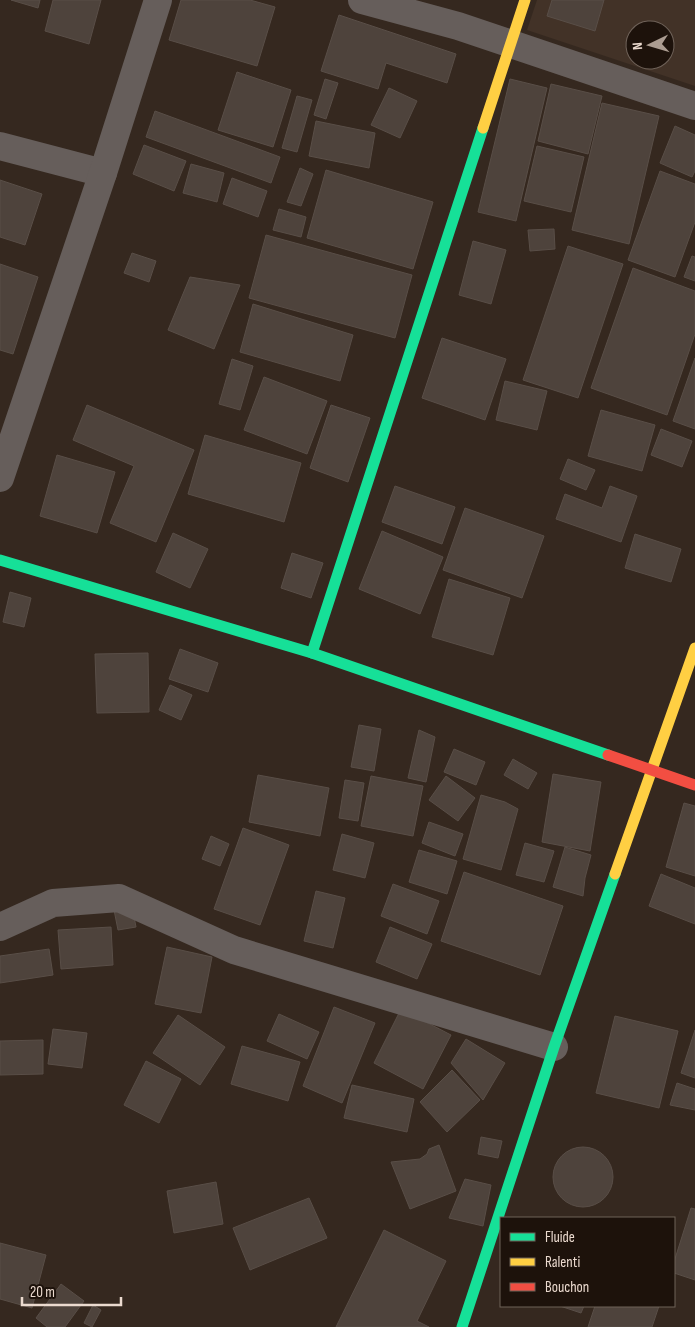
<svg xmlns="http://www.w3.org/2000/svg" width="695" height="1327" viewBox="0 0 695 1327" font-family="'Sofia Sans Condensed',sans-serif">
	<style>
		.education { fill: #423227; fill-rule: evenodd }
		.building { fill: #4e433c; stroke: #594e47 }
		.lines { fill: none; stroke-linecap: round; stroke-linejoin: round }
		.street { stroke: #665e5b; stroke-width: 28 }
		.fast { stroke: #16e098; stroke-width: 11 }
		.slow { stroke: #ffcf43; stroke-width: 11 }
		.jam { stroke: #f24e42; stroke-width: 11 }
	</style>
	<rect width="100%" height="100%" fill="#35281f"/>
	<path class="education" d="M 537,0 L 695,0 L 695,86 L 527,30 ZM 635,30 L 665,30 L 665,60 L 635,60 Z"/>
	<g class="building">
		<polygon points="11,0 40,0 38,8"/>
		<polygon points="53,0 101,0 89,44 45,31"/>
		<polygon points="181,0 250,0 275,7 257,66 169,40"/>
		<polygon points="552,0 604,0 595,31 547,16"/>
		<polygon points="339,15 456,54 447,83 386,63 378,89 321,71"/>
		<polygon points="237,72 291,90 273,147 218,130"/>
		<polygon points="325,79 338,83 326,119 314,115"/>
		<polygon points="510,79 547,88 516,221 478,212"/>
		<polygon points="551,84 602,96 588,154 538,141"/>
		<polygon points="389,88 417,101 400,138 371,125"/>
		<polygon points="297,96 312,100 297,152 282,148"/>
		<polygon points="602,103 659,116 629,244 572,230"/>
		<polygon points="155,111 280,157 271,183 146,137"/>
		<polygon points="316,121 375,133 369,168 309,156"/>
		<polygon points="675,126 695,135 695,171 692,177 660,163"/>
		<polygon points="144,145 186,161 174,191 133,174"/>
		<polygon points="537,146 584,157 571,212 524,201"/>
		<polygon points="191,164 224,173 217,202 183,193"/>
		<polygon points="300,168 313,174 301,206 287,202"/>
		<polygon points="326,170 433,202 413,269 307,238"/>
		<polygon points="660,171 695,184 695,222 675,277 628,260"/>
		<polygon points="232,178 267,191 258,217 223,204"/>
		<polygon points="0,180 42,194 25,245 0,237"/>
		<polygon points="279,209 306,217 301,237 273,230"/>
		<polygon points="554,229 555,249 530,251 528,230"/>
		<polygon points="266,235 412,275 395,338 249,298"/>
		<polygon points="473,241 506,250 491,304 459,295"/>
		<polygon points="568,246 623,264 578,398 523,380"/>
		<polygon points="132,253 156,261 149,282 124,273"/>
		<polygon points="692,256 695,257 695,281 684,277"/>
		<polygon points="0,264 38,277 13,354 0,350"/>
		<polygon points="633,268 695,291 695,334 667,415 591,388"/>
		<polygon points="190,277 240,285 214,349 168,330"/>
		<polygon points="253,304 353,335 340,381 240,352"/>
		<polygon points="442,338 506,359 485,420 422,398"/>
		<polygon points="695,358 695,429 673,421"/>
		<polygon points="232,359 253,366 240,410 219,404"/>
		<polygon points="264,377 327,401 307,454 244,430"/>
		<polygon points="505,381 547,391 537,430 496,420"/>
		<polygon points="87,405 194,450 156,542 110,523 134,466 73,440"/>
		<polygon points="331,405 370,418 348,482 310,468"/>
		<polygon points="601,410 655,425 642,471 588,456"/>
		<polygon points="661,429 692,441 682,467 651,455"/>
		<polygon points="205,435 301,463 284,522 188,494"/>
		<polygon points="57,455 115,472 97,533 40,516"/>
		<polygon points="568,459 595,470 586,490 560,479"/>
		<polygon points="395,486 455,507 442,544 382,522"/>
		<polygon points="610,486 637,496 621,542 556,519 565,494 602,508"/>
		<polygon points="465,508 544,536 522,598 443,570"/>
		<polygon points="382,531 443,557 420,614 359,589"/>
		<polygon points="173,533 208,549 190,588 156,572"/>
		<polygon points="635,534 681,549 671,582 625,568"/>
		<polygon points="292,553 323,563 311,598 281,588"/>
		<polygon points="449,579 510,598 493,655 432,637"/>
		<polygon points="10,592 31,598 24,627 3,622"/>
		<polygon points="180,649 218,663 208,692 169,679"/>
		<polygon points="148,653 149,712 97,713 95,654"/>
		<polygon points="170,685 192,695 181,720 159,710"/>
		<polygon points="359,725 381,729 374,771 351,767"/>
		<polygon points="419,730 435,737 426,782 408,778"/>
		<polygon points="454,749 485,762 476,785 444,772"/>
		<polygon points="513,759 537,773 528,789 504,775"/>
		<polygon points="553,774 601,782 590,851 542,842"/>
		<polygon points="258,775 329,788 320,836 249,822"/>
		<polygon points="371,776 423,786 413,836 361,826"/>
		<polygon points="446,776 475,798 458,821 429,800"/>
		<polygon points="345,780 364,783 358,821 339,818"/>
		<polygon points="481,795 505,802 518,809 501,870 463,859"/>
		<polygon points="684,803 695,806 695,876 666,867"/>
		<polygon points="429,822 463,834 455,856 422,843"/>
		<polygon points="243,828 289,845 260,925 214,909"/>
		<polygon points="342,834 374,843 365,878 333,870"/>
		<polygon points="211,836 229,844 220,866 202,859"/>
		<polygon points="525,843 554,851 544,882 516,875"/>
		<polygon points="565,847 591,855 585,878 583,896 553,887"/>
		<polygon points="419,850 457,861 447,894 409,882"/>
		<polygon points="464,872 563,906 540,975 441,941"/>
		<polygon points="661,874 695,888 695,924 649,906"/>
		<polygon points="393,884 439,901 427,934 381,916"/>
		<polygon points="316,891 345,898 333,948 304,941"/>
		<polygon points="132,906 136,927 118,930 114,910"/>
		<polygon points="111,927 113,965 61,969 58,930"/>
		<polygon points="390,927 432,944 417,979 376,962"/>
		<polygon points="167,947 212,957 201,1013 155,1004"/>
		<polygon points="49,949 53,975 0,983 0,956"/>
		<polygon points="334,1007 375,1023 342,1103 303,1086"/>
		<polygon points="401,1009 451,1035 423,1089 374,1063"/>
		<polygon points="279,1014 319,1032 307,1059 267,1041"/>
		<polygon points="178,1015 225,1047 200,1085 153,1053"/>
		<polygon points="615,1016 678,1031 659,1108 596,1093"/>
		<polygon points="53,1029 87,1033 82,1068 48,1064"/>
		<polygon points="695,1030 695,1078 681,1073"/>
		<polygon points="466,1039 505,1063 483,1100 451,1063"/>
		<polygon points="43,1040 43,1074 0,1075 0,1041"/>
		<polygon points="242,1046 300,1062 288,1101 231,1084"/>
		<polygon points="146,1061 181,1079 159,1123 124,1105"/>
		<polygon points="452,1070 480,1100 447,1132 420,1102"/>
		<polygon points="677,1083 695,1089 695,1110 670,1105"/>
		<polygon points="352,1085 414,1099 407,1132 344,1118"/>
		<polygon points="481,1137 502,1141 498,1158 478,1154"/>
		<polygon points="439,1145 456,1191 410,1209 391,1162 420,1159 427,1154 429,1149"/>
		<circle cx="583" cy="1177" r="30"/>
		<polygon points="465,1179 491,1185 483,1226 449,1218"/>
		<polygon points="216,1182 223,1224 174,1233 167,1191"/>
		<polygon points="309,1198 327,1238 250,1270 233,1228"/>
		<polygon points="691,1208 695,1209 695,1280 674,1273 674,1262"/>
		<polygon points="384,1230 446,1261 417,1321 429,1327 336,1327"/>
		<polygon points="0,1243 46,1255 32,1308 0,1299"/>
		<polygon points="61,1284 84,1301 65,1327 47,1327 36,1318"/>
		<polygon points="93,1305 101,1310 92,1327 84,1323"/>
		<polygon points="560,1306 584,1306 581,1313"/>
		<polygon points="595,1306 659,1306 652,1327 588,1327"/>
	</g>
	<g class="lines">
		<g class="street">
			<polyline points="362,0 458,26 695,106"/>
			<polyline points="0,146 103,173"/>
			<polyline points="0,478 103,173 158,0"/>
			<polyline points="0,927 53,903 119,898 234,950 554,1047"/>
		</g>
		<g class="fast">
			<polyline points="0,560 312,653 608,755"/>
			<polyline points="312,653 483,128"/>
			<polyline points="462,1327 554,1047 615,874"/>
		</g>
		<g class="slow">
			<polyline points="483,128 525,0"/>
			<polyline points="615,874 695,648"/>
		</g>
		<polyline class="jam" points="608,755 695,785"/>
	</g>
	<rect x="500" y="1217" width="175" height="90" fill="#1d120b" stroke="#6f6259"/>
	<rect x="510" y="1233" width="25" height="8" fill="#16e098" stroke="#6f6259"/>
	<text x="545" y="1242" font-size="15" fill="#ebdacf">Fluide</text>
	<rect x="510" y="1258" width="25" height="8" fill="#ffcf43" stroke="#6f6259"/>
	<text x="545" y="1267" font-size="15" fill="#ebdacf">Ralenti</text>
	<rect x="510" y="1283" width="25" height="8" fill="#f24e42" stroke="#6f6259"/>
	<text x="545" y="1292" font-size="15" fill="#ebdacf">Bouchon</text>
	<g transform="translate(650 45) rotate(265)"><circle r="24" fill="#1d120b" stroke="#6f6259"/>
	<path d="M0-4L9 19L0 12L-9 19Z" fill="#ab9c91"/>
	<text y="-8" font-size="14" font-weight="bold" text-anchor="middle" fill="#ebdacf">N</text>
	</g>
	<path d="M22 1297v8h99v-8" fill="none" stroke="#ebdacf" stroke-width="2.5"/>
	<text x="30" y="1297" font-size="15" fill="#ebdacf" stroke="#1d120b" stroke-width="4" paint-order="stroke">20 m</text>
</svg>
